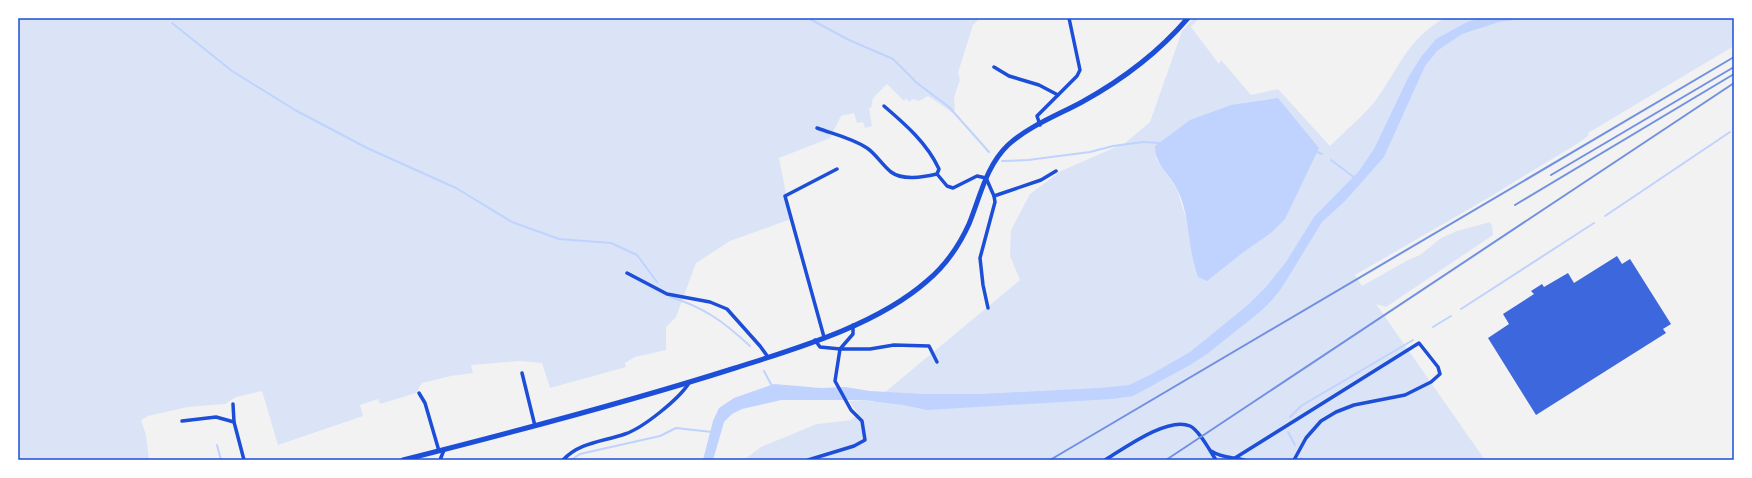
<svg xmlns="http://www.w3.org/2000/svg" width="1752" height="478" viewBox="0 0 1752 478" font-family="Jost,sans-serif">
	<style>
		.green { fill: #dbe4f7; fill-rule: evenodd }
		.water { fill: #bfd3fe }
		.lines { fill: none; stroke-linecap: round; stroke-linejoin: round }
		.stream { stroke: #bfd3fe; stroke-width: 2 }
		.building { fill: #3d67dc }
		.minor { stroke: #1d4ed8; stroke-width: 3.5 }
		.primary { stroke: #1d4ed8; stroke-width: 5 }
		.rail { stroke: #7290e2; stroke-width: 2 }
		.neatline { fill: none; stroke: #1d4ed8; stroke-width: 1.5 }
	</style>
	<rect width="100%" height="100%" fill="#f2f2f2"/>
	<g class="green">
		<polygon points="18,18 980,18 973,25 958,73 960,80 954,97 955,110 953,113 928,96 919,101 913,99 909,102 906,98 904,101 887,84 873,98 871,108 869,108 872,126 865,128 863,122 857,123 854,113 841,116 830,138 779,158 791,219 730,241 696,263 676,317 666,327 666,350 635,357 625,363 626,367 550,388 542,363 520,361 471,365 473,373 451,376 422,383 416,393 380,404 378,399 360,405 363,416 278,445 262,391 236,397 225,404 188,407 148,416 141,420 146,435 149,460 18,460"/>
		<path d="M 1194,18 L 1199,18 L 1191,27 L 1219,64 L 1221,60 L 1251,95 L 1278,89 L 1330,146 C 1345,131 1363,116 1376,100 C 1399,68 1408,38 1445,18 L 1734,18 L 1734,46 L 1588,133 L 1589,135 L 1580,142 L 1488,198 L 1355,275 L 1362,286 L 1408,260 L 1420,255 L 1441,238 L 1457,231 L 1490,222 L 1492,226 L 1493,235 L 1386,307 L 1376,304 L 1485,460 L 744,460 L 761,447 L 817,424 L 851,420 L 858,414 L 849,401 L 863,400 L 873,402 L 1020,280 L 1010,256 L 1011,230 L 1030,194 L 1061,171 L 1125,143 L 1150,122 L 1182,31 ZM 1155,157 L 1271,233 L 1241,254 L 1198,276 L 1194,267 L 1188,225 L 1177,189 Z"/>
	</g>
	<g class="water">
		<polygon points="1479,18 1528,18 1499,22 1462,34 1437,51 1425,66 1384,157 1346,200 1322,222 1281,289 1272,300 1261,311 1207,354 1190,365 1133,396 1112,399 927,410 903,405 863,400 781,400 742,409 732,414 724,422 713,460 703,460 713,421 719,408 734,398 774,384 821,388 845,387 870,391 924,394 981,394 1099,388 1129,385 1150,375 1190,352 1249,304 1266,287 1286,262 1314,217 1359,171 1374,149 1408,78 1421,57 1436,39 1467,22"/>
		<path d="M 1278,98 L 1319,148 L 1285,219 L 1271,233 L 1241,254 L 1207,281 L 1198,277 C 1187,249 1191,216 1177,189 C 1169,173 1155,165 1155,146 L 1190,120 L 1231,105 Z"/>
	</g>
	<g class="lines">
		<g class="stream">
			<polyline points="808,18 849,40 893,59 917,83 949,107 989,152"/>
			<polyline points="172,23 232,71 295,110 367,148 456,188 512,222 559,239 611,243 637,255 657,282"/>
			<polyline points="1315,151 1322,154"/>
			<polyline points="1331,160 1355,178"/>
			<polyline points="1002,161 1028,160 1090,152 1113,146 1143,142 1161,143"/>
			<polyline points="1605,216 1730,132"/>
			<path d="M 670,297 C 704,307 724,322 750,346"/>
			<polyline points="1461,309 1594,223"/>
			<polyline points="1433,327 1451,316"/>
			<polyline points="764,371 773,388"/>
			<polyline points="1290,417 1301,406 1413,340"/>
			<polyline points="1288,432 1295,445"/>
			<polyline points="217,445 221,460"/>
			<polyline points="1301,458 1303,460"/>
			<polyline points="571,460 580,454 660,436 676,428 712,432"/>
		</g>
	</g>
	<polygon class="building" points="1617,256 1622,264 1630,259 1671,324 1663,329 1666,333 1536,415 1488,338 1509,324 1503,314 1534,294 1531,291 1542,284 1544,287 1568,273 1574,283"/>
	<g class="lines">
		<g class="minor">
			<polyline points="994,67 1009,76 1039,85 1058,95"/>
			<path d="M 884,106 C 905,124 927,143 939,169 L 937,174"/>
			<polyline points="1040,125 1037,116 1077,76 1080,70 1069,18"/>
			<path d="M 817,128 C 833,134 852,138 867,148 C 876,154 882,165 891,172 C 903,181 923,177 937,174 L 947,186 L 953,188 L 977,176 L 986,178 L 994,196 L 995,202 L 980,258 L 983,285 L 988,308"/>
			<polyline points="994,196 1041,180 1056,171"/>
			<polyline points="627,273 667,294 710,302 727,309 760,346 768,357"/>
			<polyline points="824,337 785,196 837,169"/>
			<polyline points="815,340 820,347 840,349 870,349 894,345 929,346 937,362"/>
			<polyline points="522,373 535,426"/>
			<polyline points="419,393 425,403 439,451"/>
			<polyline points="233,404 234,422"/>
			<polyline points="182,421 216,417 234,422 244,460"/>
			<path d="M 1211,451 C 1222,458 1232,457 1244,460"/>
			<polyline points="440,460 444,450"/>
			<path d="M 563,460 C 580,442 602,442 625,434 C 643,428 679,399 689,383"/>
			<polyline points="808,460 854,446 865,440 862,421 851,410 835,381 840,349 853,334 853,325"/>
			<path d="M 1105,460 C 1123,449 1168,416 1190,426 C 1199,430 1210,451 1216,460"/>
			<polyline points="1235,460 1235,458 1419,343 1438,367 1440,374 1431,382 1405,395 1354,405 1336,412 1321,421 1306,438 1294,460"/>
		</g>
		<path class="primary" d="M 403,460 C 514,432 625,403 735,368 C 798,348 877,325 927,281 C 945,266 959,246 969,224 C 980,197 986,166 1008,145 C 1029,126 1058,115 1082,102 C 1122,80 1158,53 1188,18"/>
		<g class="rail">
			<polyline points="1551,175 1734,67"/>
			<polyline points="1515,205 1734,74"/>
			<polyline points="1050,460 1734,57"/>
			<polyline points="1166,460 1734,83"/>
		</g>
	</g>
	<rect width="1752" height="478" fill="none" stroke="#ffffff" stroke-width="38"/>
	<rect x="19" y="19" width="1714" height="440" class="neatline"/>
</svg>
